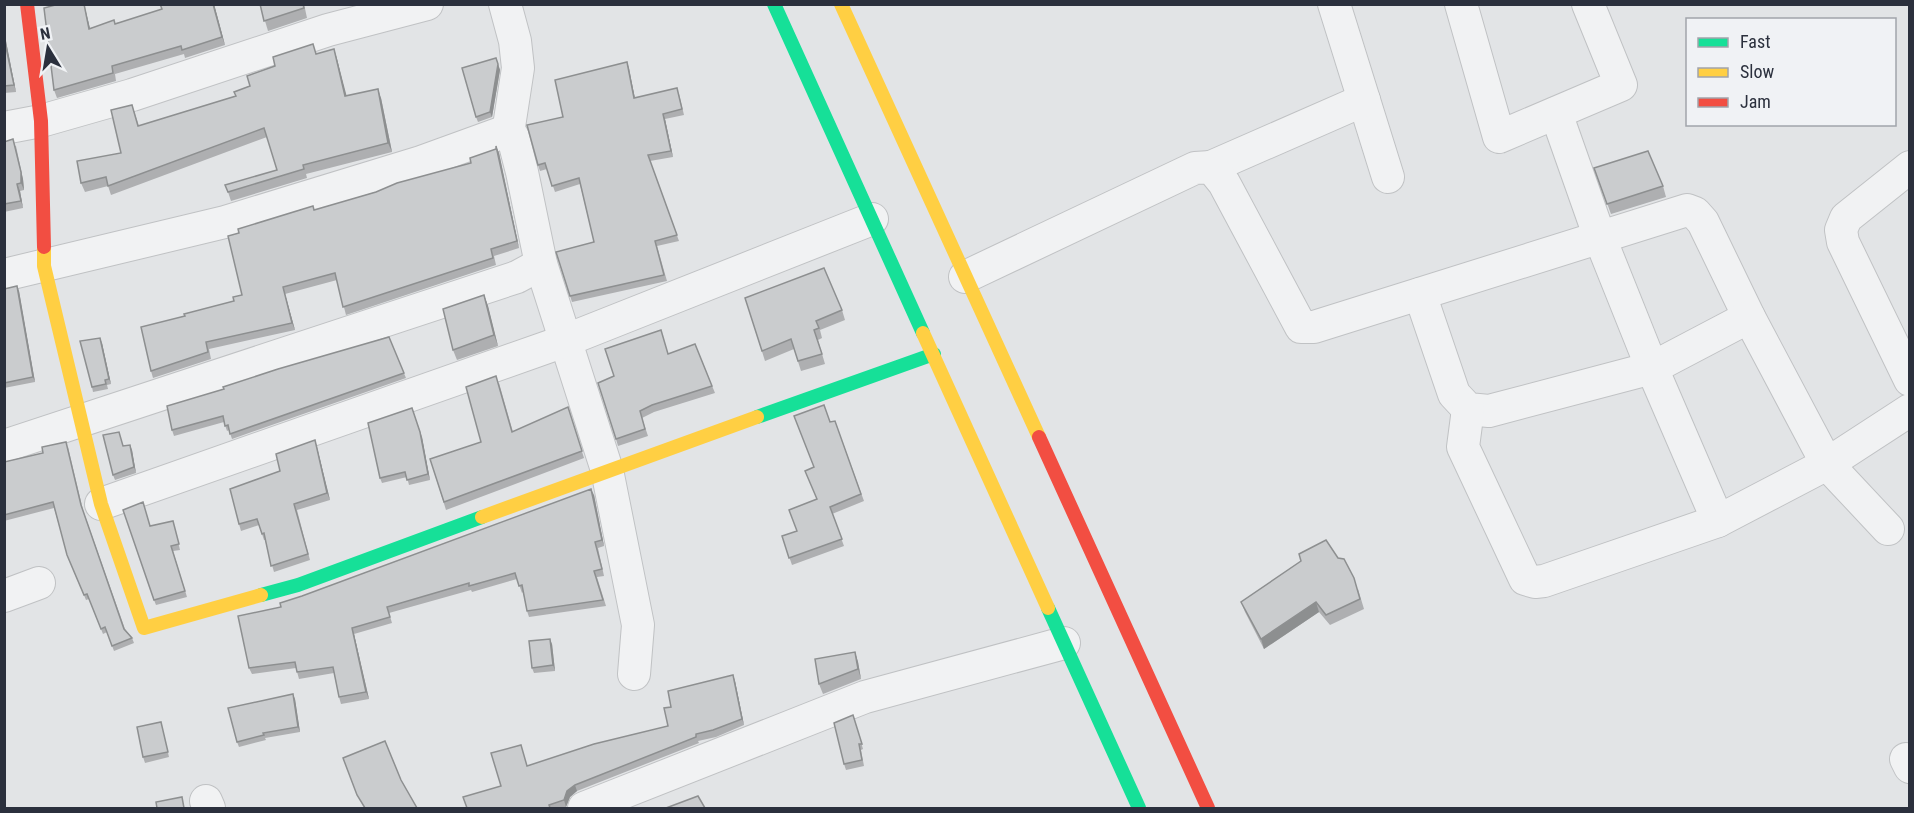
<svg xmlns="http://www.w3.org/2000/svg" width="1914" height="813" viewBox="0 0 1914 813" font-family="'Roboto Condensed',sans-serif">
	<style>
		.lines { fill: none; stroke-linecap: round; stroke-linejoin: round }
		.street-casing { stroke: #c0c2c4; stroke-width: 34 }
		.street { stroke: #f1f2f3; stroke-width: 32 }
		.fast { stroke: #16e098; stroke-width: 14 }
		.slow { stroke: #ffcf43; stroke-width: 14 }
		.jam { stroke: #f24e42; stroke-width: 14 }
		.wall { fill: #aeafb1 }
		.shaded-wall { fill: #8d8f90 }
		.building { fill: #caccce; stroke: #8d8f90; stroke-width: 1.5 }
	</style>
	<rect width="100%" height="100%" fill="#e2e4e6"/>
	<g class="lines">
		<g class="street-casing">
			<g id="street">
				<polyline points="505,4 515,41 518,68 508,133"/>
				<polyline points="1334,4 1388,177"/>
				<polyline points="1461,4 1499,137 1621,85 1588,4"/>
				<polyline points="1556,113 1600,238 1652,368 1718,521"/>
				<polyline points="4,128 41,121 132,95 328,30 427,4"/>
				<polyline points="1211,167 1364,100"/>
				<polyline points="1910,167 1846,218 1841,230 1843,242 1910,380"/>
				<polyline points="4,275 225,222 421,162 501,133 508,133 513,137 522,172 541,264 607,470 638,625 634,674"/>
				<polyline points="965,277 1195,168 1211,167 1224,183 1301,327 1314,327 1687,210 1695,213 1703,222 1749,317 1827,464 1888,529"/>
				<polyline points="1420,294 1454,394 1468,409 1489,411 1652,368 1749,317"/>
				<polyline points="1468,409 1463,447 1525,579 1535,582 1544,581 1718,521 1827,464 1910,410"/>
				<polyline points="4,446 517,277 541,264"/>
				<polyline points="101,504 559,343 872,219"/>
				<polyline points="4,596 39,583"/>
				<polyline points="1906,759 1910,767"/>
				<polyline points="206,801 209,808"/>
				<polyline points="584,808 865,697 1064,643"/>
			</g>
		</g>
		<use href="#street" class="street"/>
		<g class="fast">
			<polyline points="774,4 923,333"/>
			<polyline points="757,417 934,354"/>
			<polyline points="261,595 298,585 482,517"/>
			<polyline points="1048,608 1139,808"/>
		</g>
		<g class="slow">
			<polyline points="841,4 1039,437"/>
			<polyline points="44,247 44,266 101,504 144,628 261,595"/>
			<polyline points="923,333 1048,608"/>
			<polyline points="482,517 757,417"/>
		</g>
		<g class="jam">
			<polyline points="27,4 41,121 44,247"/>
			<polyline points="1039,437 1208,808"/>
		</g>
	</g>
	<g class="wall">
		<polygon points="59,4 84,4 90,28 214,4 225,45 185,58 184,54 115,74 116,81 57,98 54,90"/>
		<polygon points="260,4 304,4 307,18 268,31"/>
		<polygon points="4,31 16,92 4,93"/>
		<polygon points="334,49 337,59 346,96 381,98 392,152 306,174 307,178 231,201 228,192 277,170 267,137 111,195 108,186 85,192 81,183 121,153 132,105 139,126 236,96 250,86 317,54"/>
		<polygon points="627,62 635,98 679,94 684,115 665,119 673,157 650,161 679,241 657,246 667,281 572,302 556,252 594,242 580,184 555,192 547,169 540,171 538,165 563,117"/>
		<polygon points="498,64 500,70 492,117 478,122 476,117"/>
		<polygon points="4,142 16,146 23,179 24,190 20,191 23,208 4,212"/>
		<polygon points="496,146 499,153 519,248 494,256 496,265 346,315 337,280 285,294 295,330 209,349 211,359 153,378 151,371 185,316 234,301 242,295 239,233 471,163 496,149"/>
		<polygon points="1594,168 1663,186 1666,197 1611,214"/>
		<polygon points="4,289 19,291 35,382 4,388"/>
		<polygon points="484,295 488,306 498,346 457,360 453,350"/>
		<polygon points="745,298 842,310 845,320 820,330 822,338 818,340 825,364 801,371 794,349 765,361"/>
		<polygon points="389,337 406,378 232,439 229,430 227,431 224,422 174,436 172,430 224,389"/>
		<polygon points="102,343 111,384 107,385 108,389 93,392 92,387"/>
		<polygon points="695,344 715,393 654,412 642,418 648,436 618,446 616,439 669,354"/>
		<polygon points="499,383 513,432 568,407 584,458 446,510 430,459 481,442"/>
		<polygon points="835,421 864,501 832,514 844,546 792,565 782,536 797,531 817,499 814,467 830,422"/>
		<polygon points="422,437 430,480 409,485 407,477 382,483 380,478"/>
		<polygon points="315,440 330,500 297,510 310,560 274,572 265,540 264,540 259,525 241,531 239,524 280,471"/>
		<polygon points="124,446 132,450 136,473 115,480 113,475"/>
		<polygon points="68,447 83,510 125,629 132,638 134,643 114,651 107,632 103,634 89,599 86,600 69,560 54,508 4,521 4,462"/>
		<polygon points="594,495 604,546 598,548 604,576 597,577 606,606 529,617 527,611 523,592 522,593 517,579 472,592 471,590 389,613 392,623 354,634 369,699 341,704 339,697 334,673 299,679 296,668 252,674 249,668 281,607 302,596"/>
		<polygon points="173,521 180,550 173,551 187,597 156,605 154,600 150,526"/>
		<polygon points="1358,589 1364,609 1330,625 1319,612 1264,649 1245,612 1241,602"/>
		<polygon points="552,644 555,671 534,673 532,668"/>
		<polygon points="855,652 858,662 861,679 823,694 819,684"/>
		<polygon points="733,675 735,681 744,725 716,737 698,741 699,743 577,791 570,797 566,807 560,808 467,808 501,786 528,766 668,726 671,707"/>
		<polygon points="295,699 300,732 265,738 266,740 239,747 237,742"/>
		<polygon points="853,715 863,749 861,750 864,766 846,770 844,764"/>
		<polygon points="161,722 169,757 145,763 143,757"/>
	</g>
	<g class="shaded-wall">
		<polygon points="84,4 92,37 89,29"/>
		<polygon points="213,4 214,4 225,45 222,37"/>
		<polygon points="4,31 16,92 14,85 4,38"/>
		<polygon points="334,49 337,59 349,105 345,96"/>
		<polygon points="496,58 500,70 492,117 490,112"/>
		<polygon points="627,62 629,68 636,104 634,98"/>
		<polygon points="378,89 381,98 392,152 388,143"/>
		<polygon points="663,114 665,119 673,157 671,151"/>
		<polygon points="13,139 23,179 24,190 21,183"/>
		<polygon points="496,146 499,153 519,248 517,241"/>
		<polygon points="17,184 20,191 23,208 21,201"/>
		<polygon points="17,286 19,291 35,382 33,377"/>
		<polygon points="283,287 285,294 295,330 292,323"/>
		<polygon points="484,295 488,306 498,346 494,335"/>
		<polygon points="100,338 102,343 111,384 109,379"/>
		<polygon points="412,408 422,437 430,480 428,474"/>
		<polygon points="315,440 317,447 330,500 327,493"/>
		<polygon points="130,445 132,450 136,473 134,467"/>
		<polygon points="591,489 594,495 604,546 602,540"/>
		<polygon points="1316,602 1319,612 1264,649 1261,639"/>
		<polygon points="352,628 354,634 369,699 366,692"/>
		<polygon points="550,639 552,644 555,671 553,665"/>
		<polygon points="855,652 858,662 861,679 858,669"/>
		<polygon points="733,675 735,681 744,725 742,719"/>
		<polygon points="293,694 295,699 300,732 298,727"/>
		<polygon points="575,785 577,791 570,797 566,807 564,800 567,791"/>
	</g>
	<g class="building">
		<polygon points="59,4 84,4 89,29 114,20 115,24 162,9 160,4 213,4 222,37 182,50 181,46 112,66 113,73 54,90 44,8"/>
		<polygon points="260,4 303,4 304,8 264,21"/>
		<polygon points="4,38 14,85 4,86"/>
		<polygon points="313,44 316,54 334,49 345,96 378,89 388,143 303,165 304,169 228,192 225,185 277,170 264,128 108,186 106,177 81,183 77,161 121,153 111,110 132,105 138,126 236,96 234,92 250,86 247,76 275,66 273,57"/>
		<polygon points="496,58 498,64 490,112 476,117 462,68"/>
		<polygon points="627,62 634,98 677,88 682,109 663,114 671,151 648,155 677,235 655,241 664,275 570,296 556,252 594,242 579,178 552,186 545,163 538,165 527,125 563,117 555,80"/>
		<polygon points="13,139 21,172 21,183 17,184 21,201 4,204 4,142"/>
		<polygon points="496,146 517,241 491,249 493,258 343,307 335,273 283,287 292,323 206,342 208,352 151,371 141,327 185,316 184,314 234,301 233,297 242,295 228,236 239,233 238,229 313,206 314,210 376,192 397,183 471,163 470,158 496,149"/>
		<polygon points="1648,151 1663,186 1607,204 1594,168"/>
		<polygon points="824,268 842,310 816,321 819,328 814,330 822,354 798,361 791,339 762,351 745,298"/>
		<polygon points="17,286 33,377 4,383 4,289"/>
		<polygon points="484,295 494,335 453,350 443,309"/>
		<polygon points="661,330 668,354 695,344 712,386 652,405 640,411 645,429 616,439 598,383 614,376 605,349"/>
		<polygon points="389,337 404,373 230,434 228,425 225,426 223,416 172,430 167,406 224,389 223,387 278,369"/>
		<polygon points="100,338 109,379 105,380 106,384 92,387 80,341"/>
		<polygon points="496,376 512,432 568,407 582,451 444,502 430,459 481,442 466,387"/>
		<polygon points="824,405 830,422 835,421 861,494 830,507 842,539 789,558 782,536 797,531 789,510 817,499 805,471 814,467 794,416"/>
		<polygon points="412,408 420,432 428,474 407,480 405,472 380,478 368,423"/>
		<polygon points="119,432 123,446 130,445 134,467 113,475 103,435"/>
		<polygon points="315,440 327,493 294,504 308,554 271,566 264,533 262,534 257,519 239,524 230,489 280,471 276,454"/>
		<polygon points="66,442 81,505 124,629 132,638 112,646 105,627 101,629 87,594 84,595 67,555 53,502 4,515 4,462 43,453 42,447"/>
		<polygon points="591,489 602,540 595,542 602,569 594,571 603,600 527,611 522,585 519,586 515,573 469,586 469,583 387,607 390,617 352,628 366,692 339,697 333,667 297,672 295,662 249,668 238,616 281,607 280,603 302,596"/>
		<polygon points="143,502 150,526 173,521 179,544 171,546 185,591 154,600 123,510"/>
		<polygon points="1326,540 1338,558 1344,559 1354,578 1360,599 1326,615 1316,602 1261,639 1241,602 1301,561 1299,554"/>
		<polygon points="550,639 553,665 532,668 529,641"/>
		<polygon points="855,652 858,669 819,684 815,659"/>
		<polygon points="733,675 742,719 713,730 696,734 696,737 575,785 567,791 564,800 549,805 550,808 467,808 463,797 501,786 491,753 521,745 527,766 594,744 668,726 664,708 671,707 668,691"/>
		<polygon points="293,694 298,727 263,733 264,735 237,742 228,708"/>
		<polygon points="853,715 862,744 859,744 862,760 844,764 834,723"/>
		<polygon points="161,722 168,752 143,757 137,727"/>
		<polygon points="385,741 401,780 417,808 365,808 357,795 343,758"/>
		<polygon points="698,796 705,808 666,808"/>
		<polygon points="182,797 184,808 157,808 156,802"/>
	</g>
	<rect width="1914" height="813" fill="none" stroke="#2b303d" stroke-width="12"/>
	<rect x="1686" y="18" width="210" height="108" fill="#f0f2f5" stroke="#a1a4ab" stroke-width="1.5"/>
	<rect x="1698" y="38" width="30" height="9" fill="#16e098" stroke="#a1a4ab" stroke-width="1.5"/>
	<text x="1740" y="48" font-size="18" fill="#2b303d">Fast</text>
	<rect x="1698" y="68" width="30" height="9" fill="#ffcf43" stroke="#a1a4ab" stroke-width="1.5"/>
	<text x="1740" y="78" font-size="18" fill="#2b303d">Slow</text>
	<rect x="1698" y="98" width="30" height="9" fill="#f24e42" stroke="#a1a4ab" stroke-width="1.5"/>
	<text x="1740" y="108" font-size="18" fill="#2b303d">Jam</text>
	<g transform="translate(48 48) rotate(349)" stroke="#f0f2f5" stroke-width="4.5" paint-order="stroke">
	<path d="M0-4.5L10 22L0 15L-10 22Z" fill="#2b303d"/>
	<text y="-9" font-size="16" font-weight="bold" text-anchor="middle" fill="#2b303d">N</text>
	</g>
</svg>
